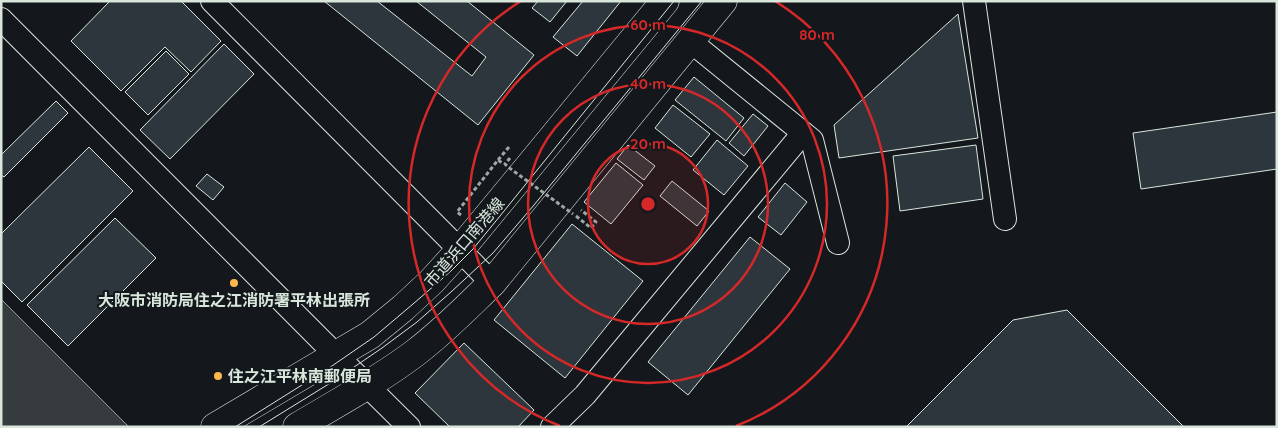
<svg xmlns="http://www.w3.org/2000/svg" width="1278" height="428" viewBox="0 0 1278 428" font-family="Quicksand,'Noto Sans JP',sans-serif">
	<style>
		.water { fill: #363b3e; stroke: #939e99 }
		.building { fill: #2c363c; stroke: #d8e6dc }
		.lines { fill: none; stroke-linecap: round; stroke-linejoin: round }
		.minor-casing { stroke: #d8e6dc; stroke-width: 24 }
		.major-casing { stroke: #d8e6dc; stroke-width: 29 }
		.path { stroke: #9da8a2; stroke-width: 3; stroke-dasharray: 4 2.5; stroke-linecap: butt }
		.minor { stroke: #14181c; stroke-width: 22 }
		.major { stroke: #14181c; stroke-width: 28 }
		.tram { stroke: #d8e6dc; stroke-width: 1 }
		.path-bridge { stroke: #9da8a2; stroke-width: 3; stroke-dasharray: 4 2.5; stroke-linecap: butt }
		.ring { fill: none; stroke: #d62828; stroke-width: 2.5 }
		.poi-dot { fill: #ffb74d; stroke: #14181c; stroke-width: 2 }
		.labels { text-anchor: middle; stroke-width: 4; stroke-linejoin: round; paint-order: stroke }
		.street-label { font-size: 16px; fill: #d8e6dc; stroke: #14181c }
		.poi-label { font-size: 16px; font-weight: bold; fill: #d8e6dc; stroke: #14181c }
		.centre { fill: #d62828; stroke: #14181c; stroke-width: 2.5 }
		.ring-label { font-size: 15px; text-anchor: middle; font-weight: bold; fill: #d62828; stroke: #14181c; stroke-width: 4; stroke-linejoin: round; paint-order: stroke }
	</style>
	<rect width="100%" height="100%" fill="#14181c"/>
	<polygon class="water" points="1,299 129,427 1,427"/>
	<g class="building">
		<polygon points="110,1 181,1 221,41 191,72 165,47 121,91 71,41"/>
		<polygon points="324,1 377,1 472,76 486,57 416,1 467,1 534,55 478,125"/>
		<polygon points="538,1 567,1 550,22 532,8"/>
		<polygon points="583,1 621,1 577,56 553,37"/>
		<polygon points="958,14 978,138 839,158 834,125"/>
		<polygon points="224,44 254,74 170,159 140,130"/>
		<polygon points="166,51 189,74 148,115 125,92"/>
		<polygon points="694,77 744,118 726,141 675,100"/>
		<polygon points="56,101 68,113 4,177 1,175 1,155"/>
		<polygon points="673,105 710,134 691,157 655,128"/>
		<polygon points="1277,112 1277,169 1141,189 1133,133"/>
		<polygon points="753,114 768,126 744,156 729,143"/>
		<polygon points="717,140 748,166 724,195 693,170"/>
		<polygon points="628,145 655,166 644,180 617,159"/>
		<polygon points="976,145 983,199 900,211 893,156"/>
		<polygon points="89,147 133,191 22,302 1,281 1,234"/>
		<polygon points="616,163 643,185 611,224 584,202"/>
		<polygon points="207,174 224,187 213,200 196,186"/>
		<polygon points="672,181 709,211 697,226 660,196"/>
		<polygon points="785,183 807,202 781,235 758,217"/>
		<polygon points="115,218 156,258 68,346 27,305"/>
		<polygon points="572,224 643,281 565,378 494,320"/>
		<polygon points="750,237 790,269 688,395 648,362"/>
		<polygon points="1067,310 1184,427 906,427 1013,320"/>
		<polygon points="464,343 534,410 518,427 450,427 415,393"/>
	</g>
	<g class="lines">
		<g class="minor-casing">
			<g id="minor">
				<polyline points="212,1 452,242 492,283"/>
				<polyline points="974,1 1005,219"/>
				<polyline points="1,19 323,342 409,427"/>
				<polyline points="690,41 812,140 838,243"/>
				<polyline points="552,427 585,395 803,133"/>
			</g>
		</g>
		<g class="major-casing">
			<g id="major">
				<polyline points="215,427 370,335 403,308 432,281 460,250 665,1"/>
				<path d="M 297,427 C 337,403 378,381 415,353 C 443,332 467,307 492,283 L 723,1"/>
			</g>
		</g>
		<g class="path">
			<polyline points="498,160 509,147"/>
			<polyline points="461,215 457,212 498,160 502,163"/>
			<polyline points="576,216 591,228 596,222 581,210"/>
		</g>
		<use href="#minor" class="minor"/>
		<use href="#major" class="major"/>
		<g class="tram">
			<polyline points="235,427 329,368 374,337 413,304 451,271 473,249 500,216 674,1"/>
			<polyline points="259,427 332,382 382,348 417,322 451,292 493,253 534,205 702,1"/>
		</g>
		<polyline class="path-bridge" points="510,158 505,164 508,167 573,214"/>
	</g>
	<circle cx="648" cy="204" r="60" fill="#d62828" fill-opacity=".12"/>
	<g class="ring">
		<circle cx="648" cy="204" r="60"/>
		<circle cx="648" cy="204" r="120"/>
		<circle cx="648" cy="204" r="179"/>
		<path d="M560 426A239 239 0 0 1 521 1M775 1A239 239 0 0 1 736 426"/>
	</g>
	<g class="poi-dot">
		<circle cx="234" cy="283" r="5"/>
		<circle cx="218" cy="376" r="5"/>
	</g>
	<g class="labels">
		<g class="street-label">
			<text transform="translate(464 242) rotate(-49)" y="6">市道浜口南港線</text>
		</g>
		<g class="poi-label">
			<text x="234" y="306">大阪市消防局住之江消防署平林出張所</text>
			<text x="228" y="382" text-anchor="start">住之江平林南郵便局</text>
		</g>
	</g>
	<circle cx="648" cy="204" r="8" class="centre"/>
	<g class="ring-label">
		<text x="648" y="30">60 m</text>
		<text x="817" y="40">80 m</text>
		<text x="648" y="89">40 m</text>
		<text x="648" y="149">20 m</text>
	</g>
	<rect width="1278" height="428" fill="none" stroke="#d8e6dc" stroke-width="5"/>
</svg>
